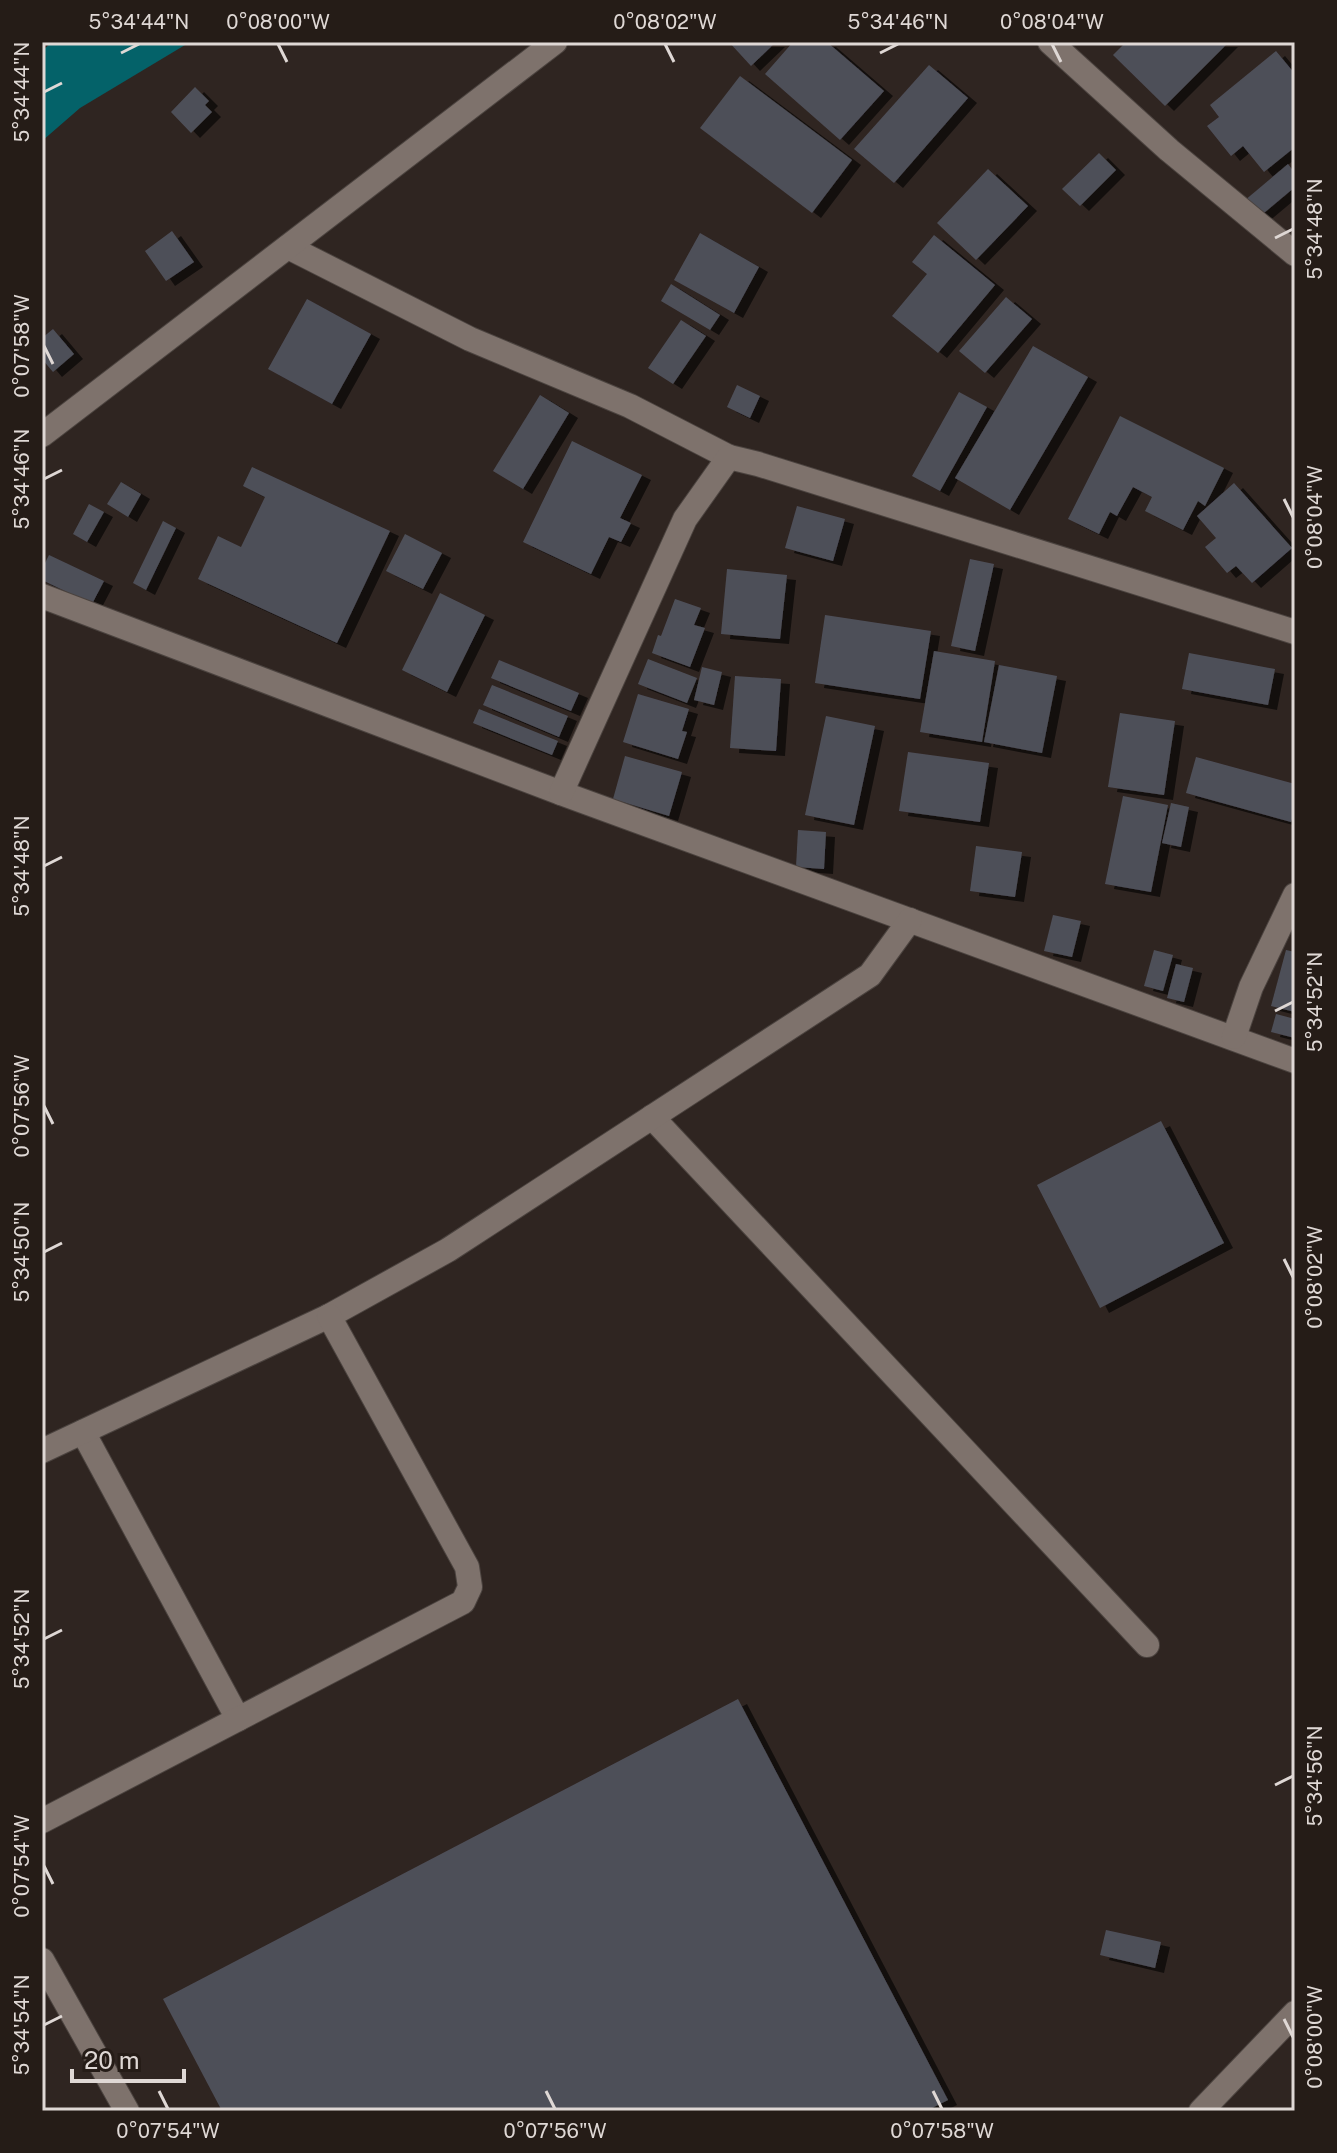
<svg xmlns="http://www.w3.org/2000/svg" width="1337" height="2153" viewBox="0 0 1337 2153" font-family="'Public Sans',sans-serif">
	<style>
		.water { fill: #046269 }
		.building { fill: #4e4f59; filter: url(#shadow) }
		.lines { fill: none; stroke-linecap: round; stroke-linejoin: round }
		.minor-casing { stroke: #4b433f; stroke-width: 26 }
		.minor { stroke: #7e726c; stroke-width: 24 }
		.ticks { fill: none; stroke: #dfd8d5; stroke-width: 3 }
		.neatline { fill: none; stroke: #dfd8d5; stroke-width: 3 }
		.ticks-label { font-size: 20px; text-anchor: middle; fill: #dfd8d5 }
	</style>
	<defs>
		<filter id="shadow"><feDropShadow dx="9" dy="5" stdDeviation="0" flood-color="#0009"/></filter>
	</defs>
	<rect width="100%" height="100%" fill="#2f2521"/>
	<polygon class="water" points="52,42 190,42 80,108 42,141 42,51"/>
	<g class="building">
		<polygon points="729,42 776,42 751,66"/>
		<polygon points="793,42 827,42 884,91 840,140 765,74"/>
		<polygon points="1126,42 1229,42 1165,106 1113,55"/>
		<polygon points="1276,51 1295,74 1295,147 1264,172 1243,146 1231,156 1207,126 1219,117 1210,105"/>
		<polygon points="929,65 968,98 894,183 854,149"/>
		<polygon points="740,76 852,160 812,213 700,128"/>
		<polygon points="195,87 209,101 205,105 212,112 191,133 171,112"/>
		<polygon points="1099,153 1116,170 1080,206 1062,189"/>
		<polygon points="1288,164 1295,173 1295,187 1258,218 1244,201"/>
		<polygon points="988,169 1028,206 976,260 937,223"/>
		<polygon points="172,231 194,262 166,281 145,251"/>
		<polygon points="700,233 759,267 734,313 674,280"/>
		<polygon points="934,235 995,285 938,353 892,316 927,274 912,262"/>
		<polygon points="671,284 720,315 710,330 661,301"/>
		<polygon points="1006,297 1032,319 985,373 959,351"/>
		<polygon points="307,299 371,334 332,404 268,369"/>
		<polygon points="681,320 706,336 673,384 648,368"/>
		<polygon points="53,329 74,354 53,372 42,359 42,338"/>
		<polygon points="1033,346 1088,377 1010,510 955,478"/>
		<polygon points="737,385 760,396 750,418 727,407"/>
		<polygon points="959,392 987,407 940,491 912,476"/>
		<polygon points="540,395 569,413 523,489 493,471"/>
		<polygon points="1120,416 1224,468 1205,506 1198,501 1183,530 1145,511 1152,497 1133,487 1117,516 1110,512 1099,534 1068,519"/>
		<polygon points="572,441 642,475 620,518 631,523 621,542 609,537 591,574 523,542"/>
		<polygon points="252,467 390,531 337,643 198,579 218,536 241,547 265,497 243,486"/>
		<polygon points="121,482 141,494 128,517 107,504"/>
		<polygon points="1234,483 1292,548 1252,583 1236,566 1227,573 1205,547 1216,538 1197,516"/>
		<polygon points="89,504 104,512 87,542 73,534"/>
		<polygon points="797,506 845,519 833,561 785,548"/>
		<polygon points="163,521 176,528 146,590 133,583"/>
		<polygon points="405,534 442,553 423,589 386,571"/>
		<polygon points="49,555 104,581 92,604 42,580 42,569"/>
		<polygon points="970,559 994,564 975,651 951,646"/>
		<polygon points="727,569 787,575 780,639 721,634"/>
		<polygon points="440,593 485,615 447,692 402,670"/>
		<polygon points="675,599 701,608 694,625 705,628 690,667 652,653 658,635 661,636"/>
		<polygon points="825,615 931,631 920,699 815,683"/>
		<polygon points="934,651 995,661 982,742 920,732"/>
		<polygon points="1189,653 1275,669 1268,705 1182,689"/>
		<polygon points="648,659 697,678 687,703 638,684"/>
		<polygon points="499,660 579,693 571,711 491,678"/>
		<polygon points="999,665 1057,676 1042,753 984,742"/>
		<polygon points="702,667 722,672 714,705 694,700"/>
		<polygon points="735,676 781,679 776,751 730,748"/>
		<polygon points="492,685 568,716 559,737 483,705"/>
		<polygon points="638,694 689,709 682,731 687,732 678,759 623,742"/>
		<polygon points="479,709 558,741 552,755 473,723"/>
		<polygon points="1120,713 1175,721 1164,795 1108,787"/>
		<polygon points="826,716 875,726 854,825 805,815"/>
		<polygon points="908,752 989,763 980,822 899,811"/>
		<polygon points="625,756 682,772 669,816 613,799"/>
		<polygon points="1196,757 1295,784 1295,809 1291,822 1186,793"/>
		<polygon points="1123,796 1168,805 1151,892 1105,884"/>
		<polygon points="1171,803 1189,807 1181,847 1162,843"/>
		<polygon points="798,830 826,832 824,869 796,867"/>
		<polygon points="976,846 1022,852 1015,897 970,891"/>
		<polygon points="1053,915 1081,921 1072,957 1044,951"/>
		<polygon points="1154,950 1173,955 1163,991 1144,986"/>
		<polygon points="1286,950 1295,952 1295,1012 1271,1006"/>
		<polygon points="1176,964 1193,968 1184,1002 1167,998"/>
		<polygon points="1276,1014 1295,1019 1295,1038 1271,1032"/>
		<polygon points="1161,1121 1224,1243 1100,1308 1037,1185"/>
		<polygon points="738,1699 948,2100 926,2111 222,2111 163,1999"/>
		<polygon points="1106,1930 1161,1942 1155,1968 1100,1955"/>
	</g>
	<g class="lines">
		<g class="minor-casing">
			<g id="minor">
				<polyline points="1050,42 1169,150 1295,254"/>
				<polyline points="288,247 470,339 630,406 729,457"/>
				<polyline points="42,435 555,42"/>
				<polyline points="42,596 561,793 1295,1061"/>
				<polyline points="561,793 685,519 729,457 758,464 1295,632"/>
				<polyline points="1234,1037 1251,987 1295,895"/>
				<polyline points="652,1117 1147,1645"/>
				<polyline points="83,1432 238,1719"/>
				<polyline points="42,1451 329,1316 448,1250 870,975 910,920"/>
				<polyline points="42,1821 463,1602 470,1587 467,1567 329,1316"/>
				<polyline points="42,1960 127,2111"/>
				<polyline points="1201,2111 1295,2013"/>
			</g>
		</g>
		<use href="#minor" class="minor"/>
	</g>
	<path class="ticks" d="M 278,44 L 287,62M 665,44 L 674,62M 1052,44 L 1061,62M 121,53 L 139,44M 880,53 L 898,44M 44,92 L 62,83M 1275,238 L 1293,229M 44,346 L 53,364M 44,479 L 62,470M 1284,499 L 1293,517M 44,866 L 62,857M 1275,1011 L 1293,1002M 44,1106 L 53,1124M 44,1252 L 62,1243M 1284,1259 L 1293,1277M 44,1639 L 62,1630M 1275,1785 L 1293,1776M 44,1866 L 53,1884M 1284,2019 L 1293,2037M 44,2025 L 62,2016M 159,2091 L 168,2109M 546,2091 L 555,2109M 933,2091 L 942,2109"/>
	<rect width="1337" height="2153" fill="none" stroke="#251c17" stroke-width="88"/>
	<path d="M72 2069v12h112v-12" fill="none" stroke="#dfd8d5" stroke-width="4"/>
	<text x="84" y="2069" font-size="24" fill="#dfd8d5" stroke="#251c17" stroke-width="6" paint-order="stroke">20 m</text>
	<rect x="44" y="44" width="1249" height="2065" class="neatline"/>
	<g class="ticks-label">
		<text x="139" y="29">5°34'44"N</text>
		<text x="278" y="29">0°08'00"W</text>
		<text x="665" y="29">0°08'02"W</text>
		<text x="898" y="29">5°34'46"N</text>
		<text x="1052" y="29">0°08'04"W</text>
		<text transform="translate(22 92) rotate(-90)" y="7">5°34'44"N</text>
		<text transform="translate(1315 229) rotate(-90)" y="7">5°34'48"N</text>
		<text transform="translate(22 346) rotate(-90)" y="7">0°07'58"W</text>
		<text transform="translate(22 479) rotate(-90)" y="7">5°34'46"N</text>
		<text transform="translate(1315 517) rotate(-90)" y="7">0°08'04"W</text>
		<text transform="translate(22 866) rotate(-90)" y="7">5°34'48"N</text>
		<text transform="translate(1315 1002) rotate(-90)" y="7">5°34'52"N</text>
		<text transform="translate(22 1106) rotate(-90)" y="7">0°07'56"W</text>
		<text transform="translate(22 1252) rotate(-90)" y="7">5°34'50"N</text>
		<text transform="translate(1315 1277) rotate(-90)" y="7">0°08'02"W</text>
		<text transform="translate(22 1639) rotate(-90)" y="7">5°34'52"N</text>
		<text transform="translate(1315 1776) rotate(-90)" y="7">5°34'56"N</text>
		<text transform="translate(22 1866) rotate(-90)" y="7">0°07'54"W</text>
		<text transform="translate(22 2025) rotate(-90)" y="7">5°34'54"N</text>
		<text transform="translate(1315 2037) rotate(-90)" y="7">0°08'00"W</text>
		<text x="168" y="2138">0°07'54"W</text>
		<text x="555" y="2138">0°07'56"W</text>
		<text x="942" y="2138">0°07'58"W</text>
	</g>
</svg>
